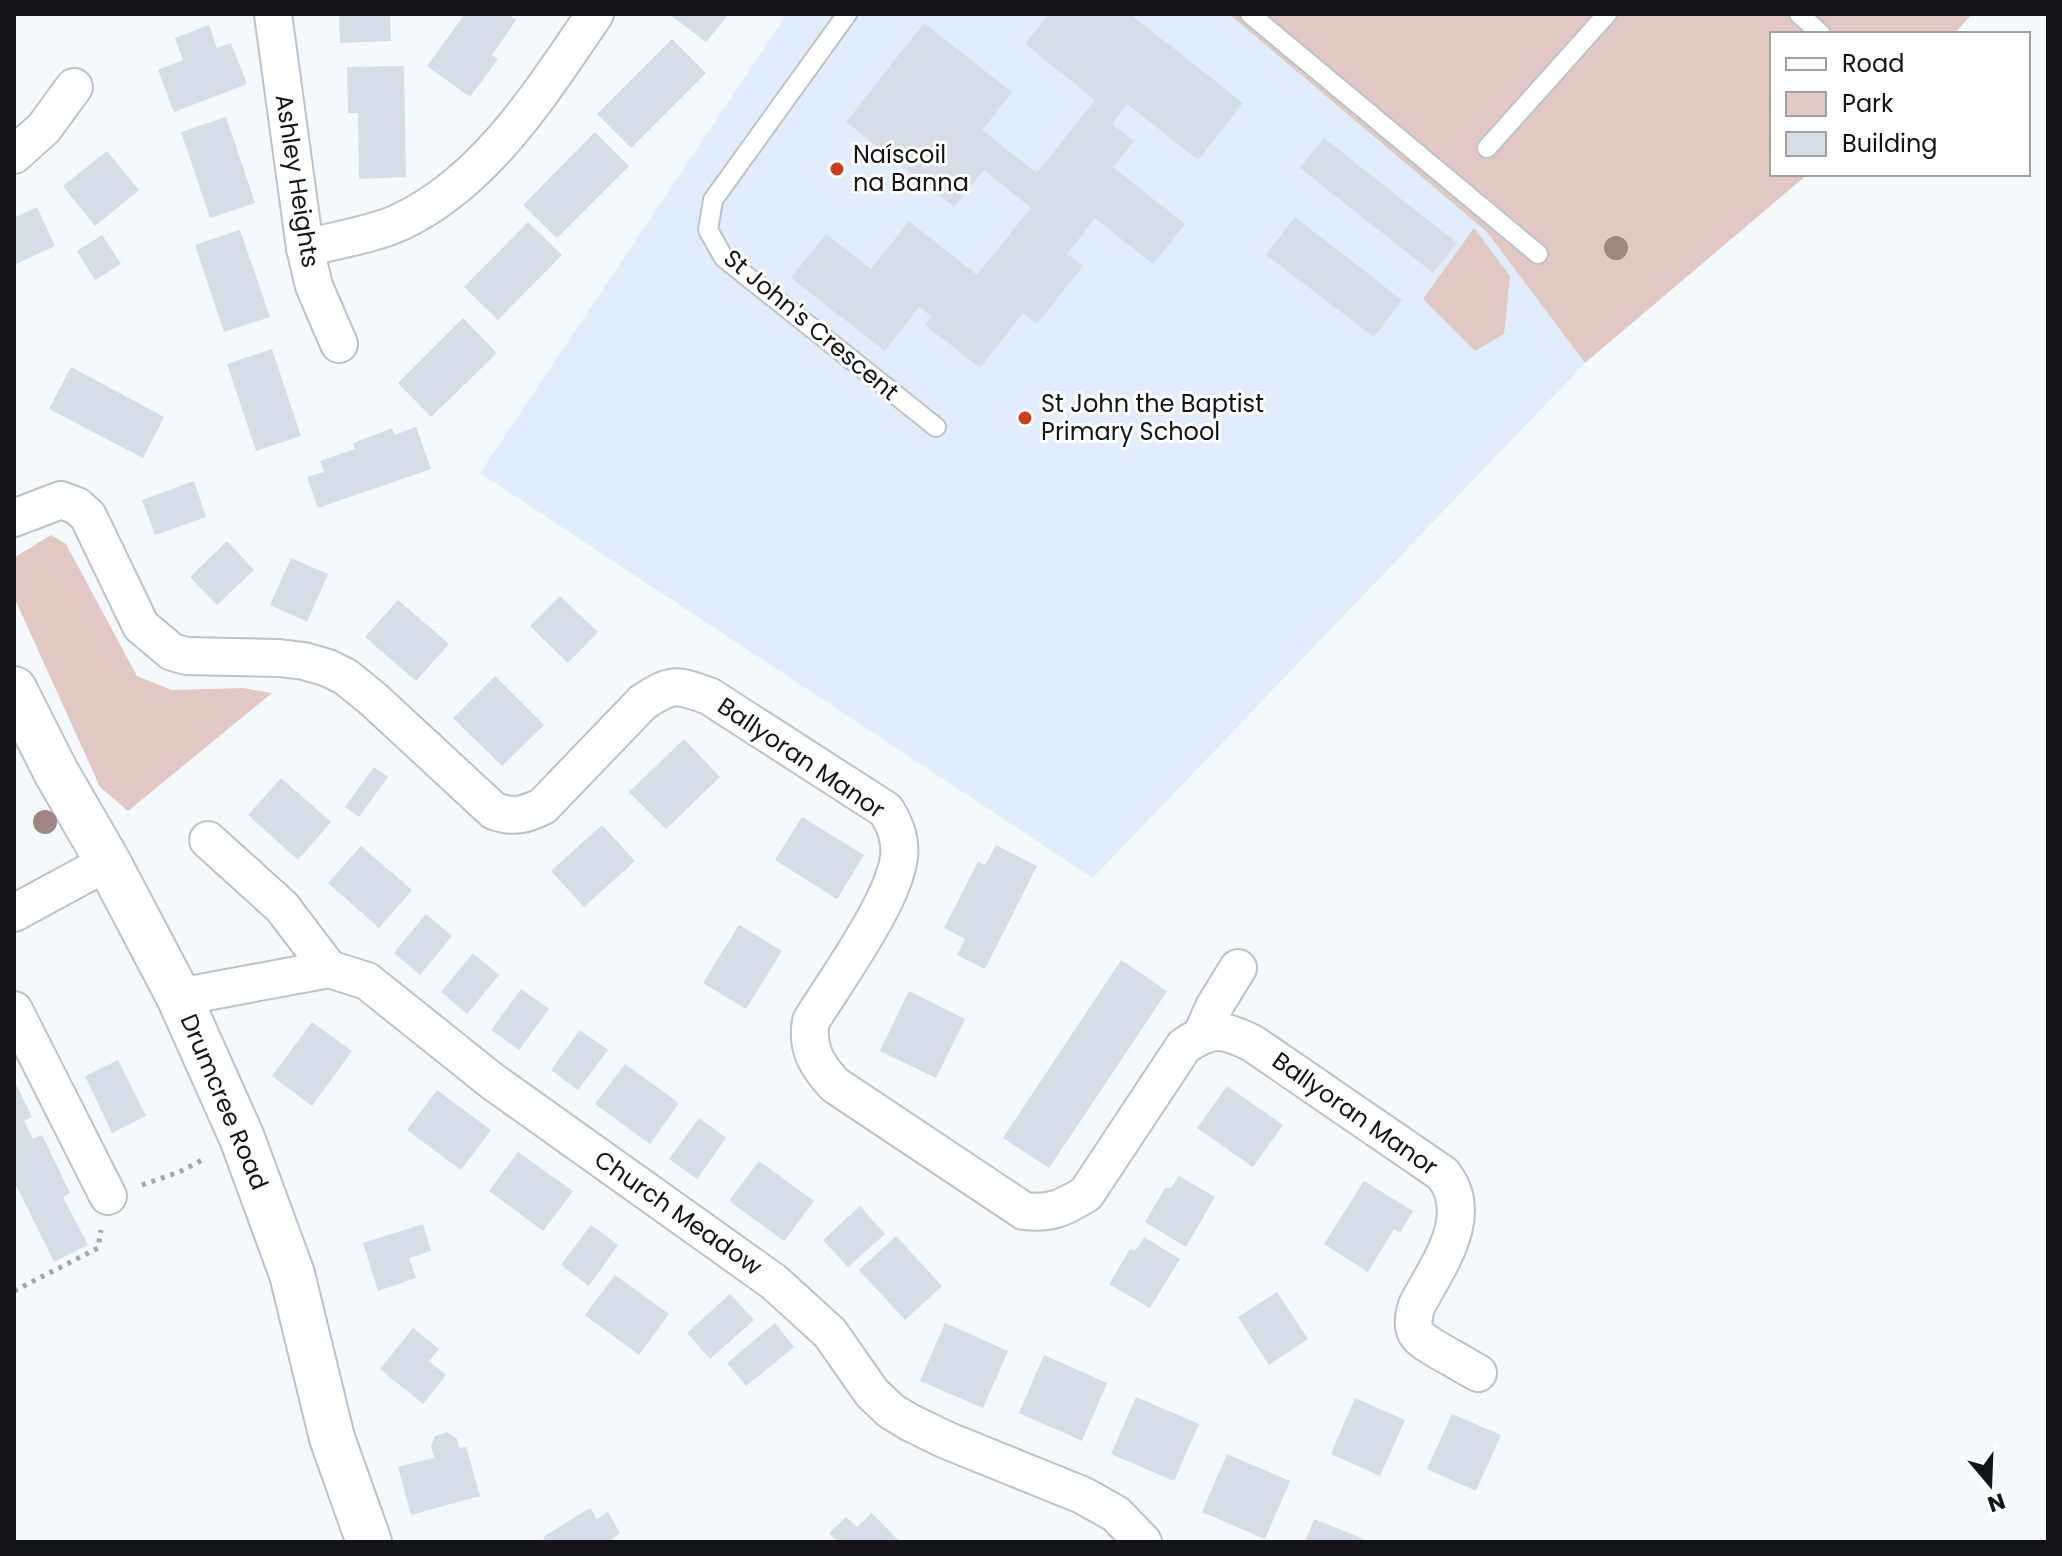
<svg xmlns="http://www.w3.org/2000/svg" width="2062" height="1556" viewBox="0 0 2062 1556" font-family="Poppins,sans-serif">
<rect width="100%" height="100%" fill="#f4f9fe"/>
<path fill="#e1edfc" d="M787,14H1229L1487,232L1585,363L1093,878L480,473Z"/>
<g fill="#e2c8c2">
<path d="M1229,14H1972L1954,34H1772V174H1808L1585,363L1487,232Z"/>
<path d="M1474,228L1510,276L1504,334L1475,351L1423,299Z"/>
<path d="M51,535L66,544L137,676L172,690L243,688L272,693L128,811L100,787L14,597L15,557Z"/>
</g>
<g fill="#d6dde6">
<path d="M339,14H390L391,41L340,43Z"/>
<path d="M465,14H508L516,20L492,55L498,59L470,97L427,66Z"/>
<path d="M669,14H729L706,42Z"/>
<path d="M1049,14H1130L1243,103L1198,160L1127,104L1112,124L1134,141L1113,167L1185,224L1153,264L1095,218L1067,254L1083,266L1037,324L1023,313L980,368L925,325L932,317L919,307L885,351L791,278L826,234L871,269L909,221L977,275L1031,208L984,170L954,207L846,122L924,23L1012,92L982,130L1037,173L1095,100L1025,44Z"/>
<path d="M209,25L217,48L231,43L247,84L174,112L158,70L183,60L175,38Z"/>
<path d="M672,39L706,73L631,148L597,114Z"/>
<path d="M404,66L406,177L359,179L358,113H348L347,67Z"/>
<path d="M226,117L255,203L210,218L181,132Z"/>
<path d="M595,132L629,166L557,238L523,205Z"/>
<path d="M1324,138L1457,243L1433,273L1300,168Z"/>
<path d="M107,151L139,190L95,226L63,186Z"/>
<path d="M37,207L55,246L14,265V218Z"/>
<path d="M1295,217L1402,300L1374,337L1266,255Z"/>
<path d="M528,222L562,255L498,320L464,287Z"/>
<path d="M240,230L270,317L224,332L195,245Z"/>
<path d="M102,235L121,264L95,280L77,251Z"/>
<path d="M463,318L497,353L431,417L398,383Z"/>
<path d="M272,349L301,436L256,451L227,364Z"/>
<path d="M71,367L164,417L143,458L49,409Z"/>
<path d="M416,427L431,469L318,508L307,477L324,472L320,461L355,449L353,443L392,428L395,435Z"/>
<path d="M194,481L206,517L155,535L142,500Z"/>
<path d="M227,541L254,570L217,605L190,577Z"/>
<path d="M291,558L328,574L307,622L270,605Z"/>
<path d="M560,596L598,632L568,663L530,626Z"/>
<path d="M398,600L449,644L416,681L365,637Z"/>
<path d="M495,676L544,725L502,766L453,718Z"/>
<path d="M684,739L720,777L666,829L629,792Z"/>
<path d="M374,767L388,777L359,817L345,807Z"/>
<path d="M281,778L331,822L298,860L248,815Z"/>
<path d="M802,817L864,855L837,899L775,860Z"/>
<path d="M602,825L635,861L584,907L551,871Z"/>
<path d="M996,845L1037,866L985,969L957,955L965,939L944,928L978,862L985,865Z"/>
<path d="M361,846L412,890L379,928L328,883Z"/>
<path d="M426,914L452,936L420,975L394,953Z"/>
<path d="M739,925L782,951L746,1009L703,983Z"/>
<path d="M473,953L499,975L467,1014L441,992Z"/>
<path d="M1121,960L1167,991L1049,1168L1003,1138Z"/>
<path d="M521,989L549,1009L519,1050L491,1030Z"/>
<path d="M909,991L965,1019L936,1078L880,1051Z"/>
<path d="M312,1022L352,1051L312,1106L272,1076Z"/>
<path d="M580,1030L608,1050L578,1090L551,1070Z"/>
<path d="M118,1060L146,1116L112,1133L85,1076Z"/>
<path d="M625,1064L679,1103L650,1144L595,1104Z"/>
<path d="M14,1080L32,1117L24,1121L33,1139L42,1135L70,1193L63,1197L88,1245L54,1262L14,1181Z"/>
<path d="M1227,1086L1283,1125L1253,1167L1197,1128Z"/>
<path d="M437,1090L491,1130L461,1170L407,1130Z"/>
<path d="M699,1118L726,1138L697,1179L669,1159Z"/>
<path d="M518,1152L573,1191L543,1231L489,1191Z"/>
<path d="M759,1161L814,1201L784,1241L729,1201Z"/>
<path d="M1179,1176L1215,1197L1186,1247L1145,1222L1165,1188H1171Z"/>
<path d="M1364,1181L1413,1211L1400,1233L1394,1229L1368,1272L1324,1244Z"/>
<path d="M860,1206L885,1234L848,1267L823,1240Z"/>
<path d="M423,1224L431,1251L409,1258L416,1278L378,1291L363,1243Z"/>
<path d="M591,1225L618,1245L589,1286L561,1265Z"/>
<path d="M896,1236L942,1286L905,1320L859,1270Z"/>
<path d="M1144,1237L1180,1259L1150,1308L1109,1284L1130,1249L1136,1250Z"/>
<path d="M615,1275L669,1314L639,1355L585,1315Z"/>
<path d="M1277,1292L1308,1339L1269,1365L1238,1317Z"/>
<path d="M730,1294L754,1320L710,1359L687,1333Z"/>
<path d="M775,1323L794,1347L746,1386L727,1363Z"/>
<path d="M945,1323L1008,1351L983,1408L920,1381Z"/>
<path d="M413,1328L439,1349L429,1361L446,1375L423,1404L380,1369Z"/>
<path d="M1044,1355L1107,1383L1082,1441L1019,1413Z"/>
<path d="M1136,1397L1199,1424L1174,1481L1111,1454Z"/>
<path d="M1355,1398L1405,1420L1380,1476L1331,1454Z"/>
<path d="M1452,1414L1501,1435L1476,1491L1427,1469Z"/>
<path d="M447,1432L457,1439L459,1448L466,1447L480,1496L411,1515L398,1467L434,1458L431,1446L435,1436Z"/>
<path d="M1227,1454L1290,1481L1265,1539L1202,1512Z"/>
<path d="M590,1508L597,1519L608,1512L620,1533L608,1542H546L543,1537Z"/>
<path d="M872,1513L900,1542H838L829,1533L846,1517L857,1527Z"/>
<path d="M1314,1519L1364,1539L1363,1542H1305Z"/>
</g>
<g fill="none" stroke-linecap="round" stroke-linejoin="round">
<defs>
<g id="service">
<path d="M847,14L713,200L708,230L724,258L936,427"/>
<path d="M1250,14L1538,254"/>
<path d="M1799,14L1821,34"/>
<path d="M1487,148L1607,14"/>
</g>
<g id="minor">
<path d="M273,14L305,248L314,286L339,344"/>
<path d="M14,155L44,128L74,87"/>
<path d="M305,248C333,241 375,234 400,222C487,181 542,91 595,14"/>
<path d="M14,518L61,500L77,506L88,516L141,626L172,652L187,656L279,658L304,661L328,668L346,677L373,699L494,811C514,818 525,815 543,806L643,702C673,682 677,685 709,696L886,810C895,825 901,839 899,857C894,901 836,980 811,1021C806,1048 817,1066 835,1085L1024,1211C1051,1214 1063,1208 1086,1194L1184,1046C1213,1027 1222,1029 1252,1043L1443,1174C1476,1216 1438,1265 1417,1305C1408,1332 1417,1338 1438,1350C1452,1358 1465,1366 1478,1373"/>
<path d="M208,840L282,907L329,969"/>
<path d="M14,913L108,862"/>
<path d="M179,997L329,969L367,981L492,1081L774,1282L830,1333L872,1393L891,1411L909,1422L946,1440L1082,1495L1116,1514L1143,1542"/>
<path d="M14,1010L108,1196"/>
<path d="M1202,1034L1214,1007L1238,968"/>
</g>
<path id="tertiary" d="M14,689L56,772L108,862L179,997L242,1138L292,1274L332,1438L369,1542"/>
</defs>
<use href="#service" stroke="#bbc2ca" stroke-width="22"/>
<use href="#minor" stroke="#bbc2ca" stroke-width="40"/>
<use href="#tertiary" stroke="#bbc2ca" stroke-width="48"/>
<g stroke="#a3a7ab" stroke-width="5" stroke-dasharray="4 6" stroke-linecap="butt">
<path d="M142,1185L179,1172L206,1158"/>
<path d="M14,1291L98,1248L101,1230"/>
</g>
<use href="#service" stroke="#fff" stroke-width="18"/>
<use href="#minor" stroke="#fff" stroke-width="36"/>
<use href="#tertiary" stroke="#fff" stroke-width="44"/>
</g>
<g fill="#9f8682">
<circle cx="1616" cy="248" r="12"/>
<circle cx="45" cy="822" r="12"/>
</g>
<g fill="#ca401f" stroke="#fff" stroke-width="3">
<circle cx="837" cy="169" r="8"/>
<circle cx="1025" cy="418" r="8"/>
</g>
<g text-anchor="middle" stroke-width="6" stroke-linejoin="round" paint-order="stroke">
<g font-size="24" fill="#121417" stroke="#fff" text-anchor="start">
<text x="853" y="163">Naíscoil<tspan x="853" dy="28">na Banna</tspan></text>
<text x="1041" y="412">St John the Baptist<tspan x="1041" dy="28">Primary School</tspan></text>
</g>
<g font-size="24" fill="#121417" stroke="#fff">
<text transform="translate(297 181) rotate(81)" y="8">Ashley Heights</text>
<text transform="translate(811 325) rotate(40)" y="8">St John's Crescent</text>
<text transform="translate(801 758) rotate(34)" y="8">Ballyoran Manor</text>
<text transform="translate(224 1102) rotate(67)" y="8">Drumcree Road</text>
<text transform="translate(1355 1114) rotate(35)" y="8">Ballyoran Manor</text>
<text transform="translate(678 1213) rotate(35)" y="8">Church Meadow</text>
</g>
</g>
<rect width="2062" height="1556" fill="none" stroke="#121417" stroke-width="32"/>
<rect x="1770" y="32" width="260" height="144" fill="#ffffff" stroke="#a0a1a2" stroke-width="2"/>
<rect x="1786" y="58" width="40" height="12" fill="#ffffff" stroke="#a0a1a2" stroke-width="2"/>
<text x="1842" y="72" font-size="24" fill="#121417">Road</text>
<rect x="1786" y="92" width="40" height="24" fill="#e2c8c2" stroke="#a0a1a2" stroke-width="2"/>
<text x="1842" y="112" font-size="24" fill="#121417">Park</text>
<rect x="1786" y="132" width="40" height="24" fill="#d6dde6" stroke="#a0a1a2" stroke-width="2"/>
<text x="1842" y="152" font-size="24" fill="#121417">Building</text>
<g transform="translate(1990 1484) rotate(161)" stroke="#ffffff" stroke-width="6" paint-order="stroke">
<path d="M0-6L14 30L0 20L-14 30Z" fill="#121417"/>
<text y="-12" font-size="22" font-weight="bold" text-anchor="middle" fill="#121417">N</text>
</g>
</svg>
